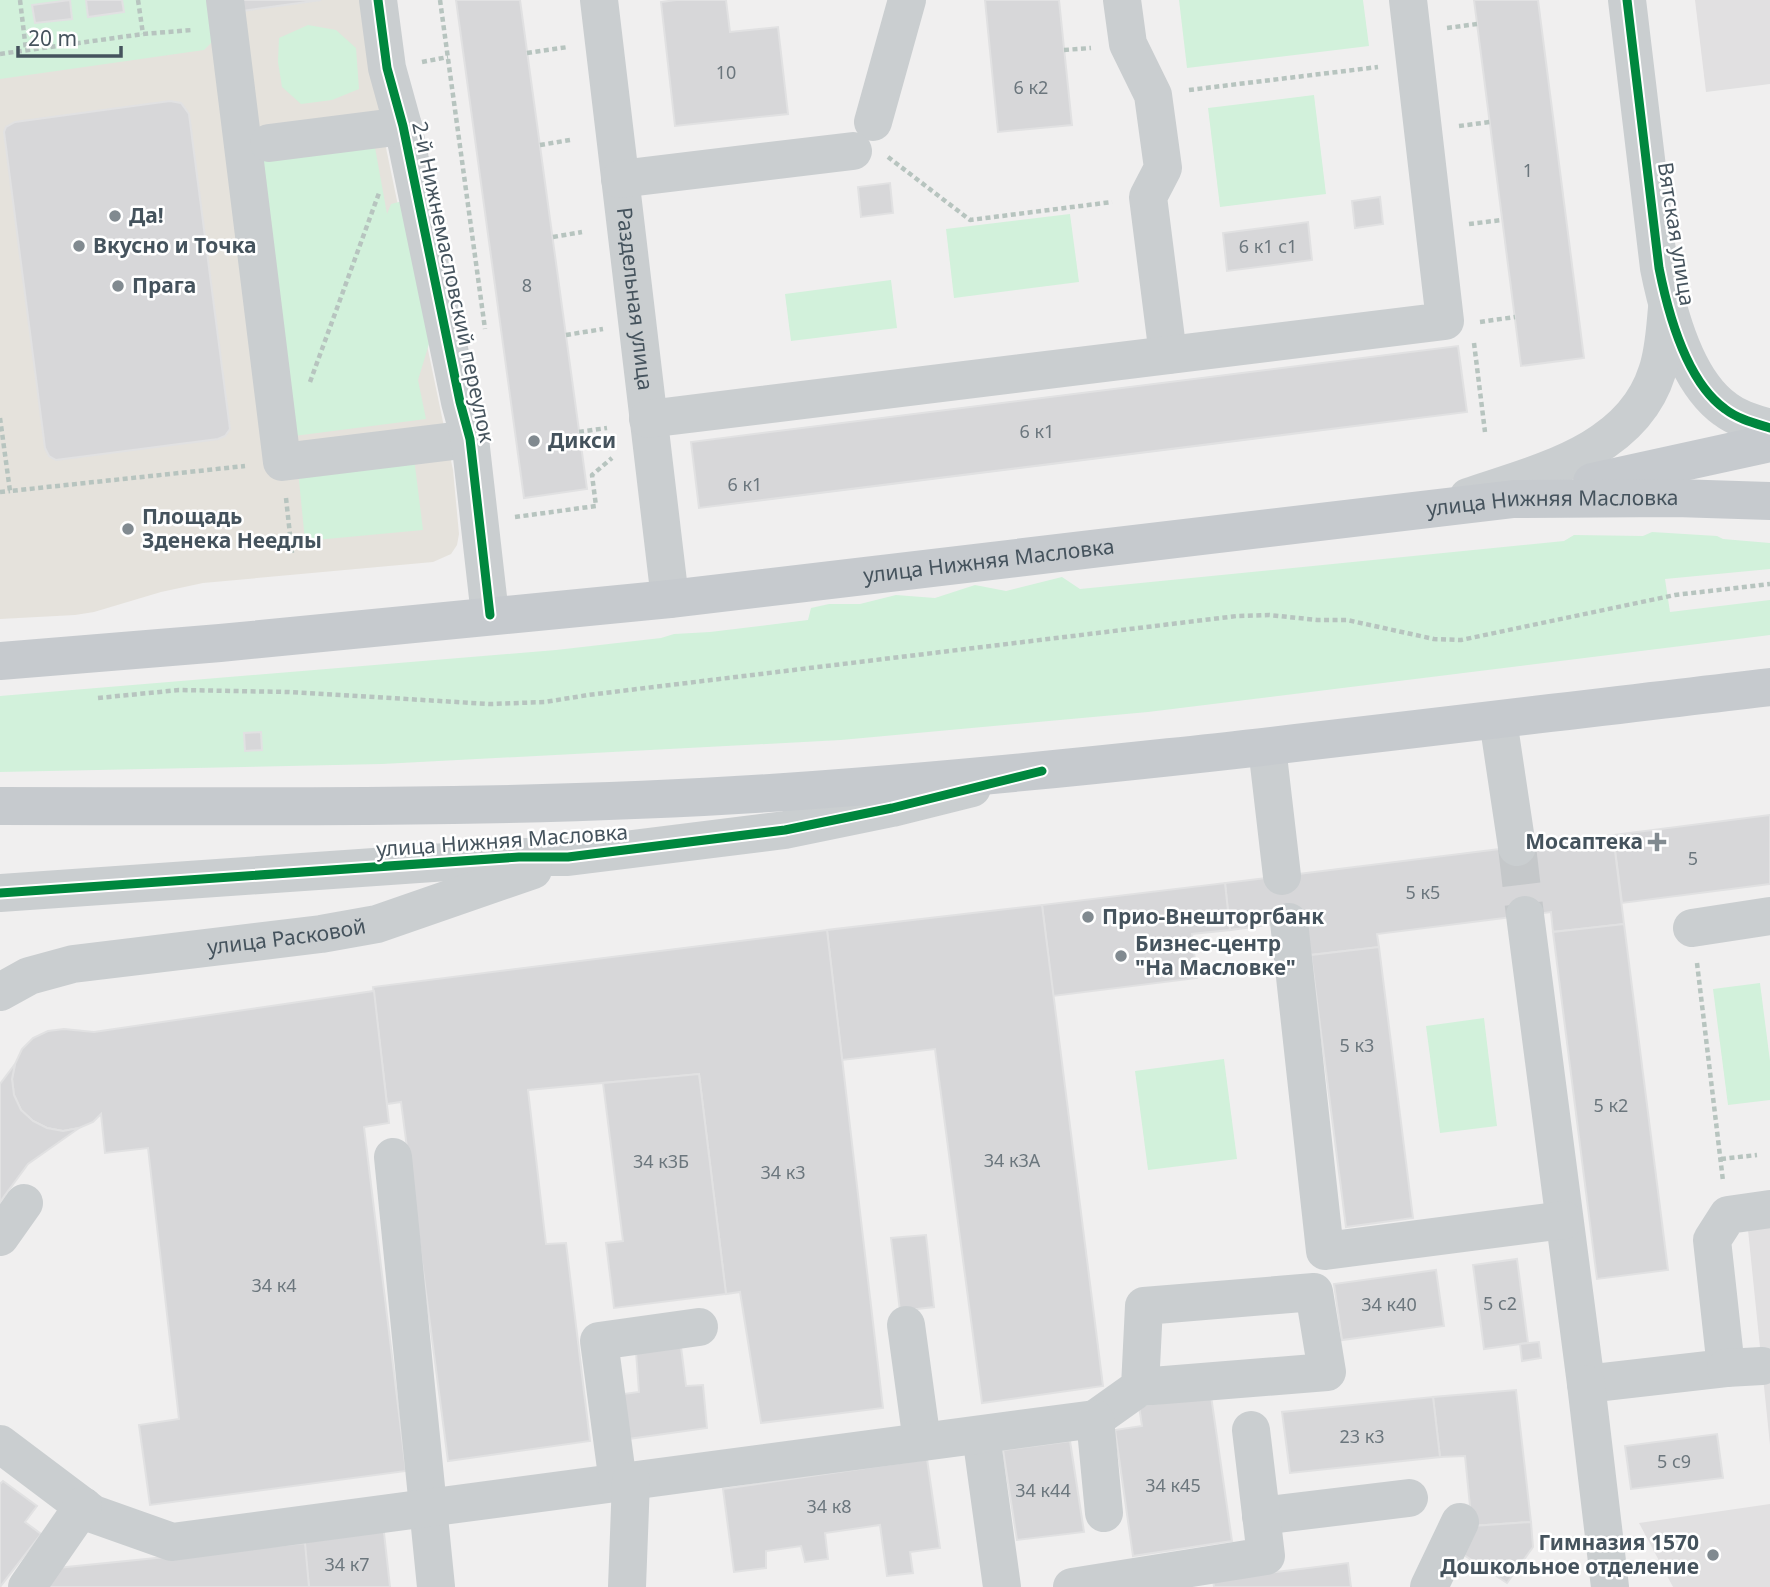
<svg xmlns="http://www.w3.org/2000/svg" width="1770" height="1587" viewBox="0 0 1770 1587" font-family="'Noto Sans',sans-serif">
<rect width="100%" height="100%" fill="#f0efef"/>
<path fill="#e5e2dc" d="M0,0H362L385,143L453,470L459,534L457,545L451,554L433,562L203,583L161,592L94,612L75,615L0,619Z"/>
<g fill="#e1e0e1">
<path d="M1695,0H1770V84L1706,92Z"/>
<path d="M1770,1227V1445L1748,1230Z"/>
<path d="M1770,1504V1587H1673L1639,1523Z"/>
</g>
<g fill="#d2f1db">
<path d="M0,0H217L221,33L204,50L0,79Z"/>
<path d="M1179,0H1363L1369,46L1187,68Z"/>
<path d="M308,25L336,30L356,48L359,89L332,100L301,104L282,87L278,62L279,38Z"/>
<path d="M1314,95L1326,194L1220,207L1208,108Z"/>
<path d="M374,142L387,214L391,204L407,200L432,334L418,380L426,419L294,436L256,158Z"/>
<path d="M1070,214L1079,282L954,298L946,229Z"/>
<path d="M891,280L897,328L791,341L785,294Z"/>
<path d="M414,458L423,530L305,541L298,470Z"/>
<path d="M1652,532L1717,536L1723,539L1770,543V569L1665,579L1670,612L1770,600V635L1148,712L841,740L382,764L0,772V696L556,650L661,638L674,634L710,632L808,620L811,608L829,604H860L896,595L935,598L975,585L1006,591L1062,577L1080,589L1564,541L1574,535L1643,536Z"/>
<path d="M1760,983L1770,1061V1100L1728,1105L1713,989Z"/>
<path d="M1484,1018L1497,1126L1440,1133L1426,1026Z"/>
<path d="M1224,1059L1237,1159L1148,1170L1135,1071Z"/>
</g>
<g fill="#d7d7d9" stroke="#e1e1e2" stroke-width="2">
<path d="M70,0L72,19L35,23L32,5Z"/>
<path d="M86,0H122L124,12L88,17Z"/>
<path d="M234,0H321L235,12Z"/>
<path d="M456,0H520L587,489L524,498Z"/>
<path d="M676,0H726L730,32L778,27L788,114L675,126L661,2Z"/>
<path d="M985,0H1059L1072,125L998,132Z"/>
<path d="M1474,0H1538L1584,358L1521,366Z"/>
<path d="M170,101L181,103L189,114L230,429L225,436L218,439L56,460L49,456L45,448L4,132L6,127L15,122Z"/>
<path d="M890,183L893,213L861,217L858,187Z"/>
<path d="M1380,197L1383,224L1355,228L1352,201Z"/>
<path d="M1308,222L1312,260L1227,271L1223,233Z"/>
<path d="M1458,346L1467,412L699,508L691,442Z"/>
<path d="M261,732L262,750L245,751L244,733Z"/>
<path d="M1770,815V884L1622,903L1613,835Z"/>
<path d="M1613,835L1624,924L1553,932L1551,912L1377,934L1379,947L1311,955L1296,921L1230,930L1225,883Z"/>
<path d="M1225,883L1230,930L1192,934L1197,978L1053,996L1042,905Z"/>
<path d="M1042,905L1103,1386L982,1403L935,1049L842,1060L827,930Z"/>
<path d="M1624,924L1668,1270L1597,1279L1553,932Z"/>
<path d="M827,930L883,1408L761,1423L740,1292L726,1294L699,1074L528,1090L546,1244L566,1243L590,1441L448,1461L401,1102L387,1104L373,987Z"/>
<path d="M1379,947L1413,1218L1346,1227L1311,955Z"/>
<path d="M374,991L389,1123L364,1127L406,1471L150,1505L139,1425L179,1419L148,1148L105,1153L101,1114L93,1122L79,1128L63,1131L47,1128L33,1121L21,1110L14,1095L12,1079L15,1064L22,1049L33,1038L48,1031L64,1029L94,1032Z"/>
<path d="M15,1064L12,1079L14,1095L21,1110L33,1121L47,1128L63,1131L79,1128L28,1164L0,1202V1084Z"/>
<path d="M699,1074L726,1294L614,1308L606,1243L623,1241L603,1083Z"/>
<path d="M926,1235L934,1307L900,1311L891,1238Z"/>
<path d="M1517,1259L1528,1343L1484,1349L1473,1265Z"/>
<path d="M1436,1270L1444,1326L1342,1340L1334,1284Z"/>
<path d="M1539,1342L1541,1358L1522,1361L1520,1344Z"/>
<path d="M681,1347L686,1386L703,1385L707,1428L628,1439L623,1394L639,1392L636,1352Z"/>
<path d="M1516,1390L1531,1522L1472,1526L1465,1456L1440,1457L1433,1397Z"/>
<path d="M1211,1396L1232,1541L1133,1556L1115,1430L1142,1426L1139,1406Z"/>
<path d="M1433,1397L1440,1457L1290,1473L1282,1412Z"/>
<path d="M1717,1434L1723,1478L1631,1489L1625,1446Z"/>
<path d="M1070,1441L1084,1532L1017,1540L1003,1450Z"/>
<path d="M927,1459L940,1548L910,1552L913,1573L887,1576L880,1525L825,1533L828,1559L805,1562L801,1546L766,1551V1568L734,1572L723,1489Z"/>
<path d="M3,1481L37,1506L25,1522L41,1534L0,1587V1484Z"/>
<path d="M1531,1522L1533,1547L1507,1583L1461,1553L1472,1526Z"/>
<path d="M383,1524L390,1587H309L303,1533Z"/>
<path d="M305,1543L309,1587H49L47,1569Z"/>
<path d="M1348,1563L1351,1587H1214L1213,1580Z"/>
</g>
<g fill="none" stroke-linecap="round" stroke-linejoin="round">
<path stroke="#c5c8ca" stroke-width="38" stroke-dasharray="38 19" stroke-linecap="butt" d="M1517,847L1525,915"/>
<g stroke="#b7c4bf" stroke-width="4.5" stroke-dasharray="5 3.5" stroke-linecap="butt">
<path d="M20,0L26,50"/>
<path d="M138,0L143,34"/>
<path d="M440,0L485,329"/>
<path d="M1447,28L1477,24"/>
<path d="M1064,50L1091,48"/>
<path d="M527,53L568,47"/>
<path d="M0,54L143,34L192,30"/>
<path d="M422,62L448,57"/>
<path d="M1189,90L1378,67"/>
<path d="M1459,126L1490,122"/>
<path d="M540,145L570,140"/>
<path d="M888,157L970,220L1112,202"/>
<path d="M1469,224L1502,220"/>
<path d="M553,237L582,232"/>
<path d="M1480,322L1515,317"/>
<path d="M566,335L603,329"/>
<path d="M1474,343L1485,432"/>
<path d="M310,382L379,193"/>
<path d="M0,418L10,491L245,466"/>
<path d="M579,432L607,428"/>
<path d="M0,492L10,491"/>
<path d="M286,498L292,553"/>
<path d="M515,517L596,506L592,475L612,458"/>
<path d="M98,698L179,690L289,692L490,704L545,702L588,695L1237,616L1269,615L1317,620H1347L1434,639L1461,640L1675,595L1770,584"/>
<path d="M1697,963L1723,1181"/>
<path d="M1721,1159L1757,1155"/>
</g>
<g stroke="#caced0" stroke-width="38">
<path d="M225,0L282,462L470,439"/>
<path d="M378,0L387,68L403,126L460,402L470,439L490,615"/>
<path id="s1" d="M599,0L670,599"/>
<path d="M1122,0L1128,44L1153,95L1163,168L1148,197L1168,355"/>
<path d="M1627,0L1659,268C1668,313 1686,381 1725,409C1738,419 1754,423 1770,428"/>
<path d="M873,122L907,0"/>
<path d="M269,143L403,126"/>
<path d="M620,179L853,151"/>
<path d="M648,419L1445,321L1408,0"/>
<path d="M1468,497C1538,473 1632,452 1657,372C1664,352 1665,329 1667,308"/>
<path d="M1498,720L1517,847"/>
<path d="M1267,747L1282,876"/>
<path d="M0,893L519,857H568L785,830L892,808L972,788"/>
<path d="M1525,915L1586,1384L1726,1368L1712,1240L1728,1215L1770,1209"/>
<path d="M1289,922L1325,1251L1564,1220"/>
<path d="M1692,928L1770,916"/>
<path id="s2" d="M0,992L29,976L73,964L321,934L377,924L533,870"/>
<path d="M393,1157L436,1587"/>
<path d="M0,1237L24,1203"/>
<path d="M906,1325L922,1442"/>
<path d="M1726,1368L1762,1366"/>
<path d="M1586,1384L1610,1587"/>
<path d="M1095,1419L1140,1387L1144,1306L1314,1292L1327,1372L1140,1387"/>
<path d="M981,1435L1002,1587"/>
<path d="M0,1444L93,1514L172,1542L1095,1419L1104,1513"/>
<path d="M618,1483L599,1341L699,1327"/>
<path d="M1261,1516L1409,1498"/>
<path d="M27,1587L83,1506"/>
<path d="M627,1587L631,1481"/>
<path d="M1072,1587L1266,1556L1251,1430"/>
<path d="M1429,1587L1460,1522"/>
</g>
<g stroke="#c6cace" stroke-width="38">
<path d="M1592,482L1770,443"/>
<path id="s3" d="M0,661L220,643L670,599L1514,499L1676,498L1770,501"/>
<path d="M0,806C262,806 524,810 785,792C1115,769 1442,725 1770,687"/>
</g>
<defs>
<g id="cycleway">
<path d="M378,0L387,68L403,126L460,402L470,439L490,615"/>
<path d="M1627,0L1659,268C1668,313 1686,381 1725,409C1738,419 1754,423 1770,428"/>
<path d="M0,893L519,857H568L785,830L892,808L1042,771"/>
</g>
</defs>
<use href="#cycleway" stroke="#fff" stroke-width="13"/>
<use href="#cycleway" stroke="#00873e" stroke-width="9"/>
</g>
<g fill="#818a90" stroke="#fff" stroke-width="2.5">
<circle cx="115" cy="216" r="7"/>
<circle cx="79" cy="246" r="7"/>
<circle cx="118" cy="286" r="7"/>
<circle cx="534" cy="441" r="7"/>
<circle cx="128" cy="529" r="7"/>
<path d="M1653.5 831.5h7v7h7v7h-7v7h-7v-7h-7v-7h7z"/>
<circle cx="1088" cy="917" r="7"/>
<circle cx="1121" cy="956" r="7"/>
<circle cx="1713" cy="1555" r="7"/>
</g>
<g text-anchor="middle" stroke-width="5" stroke-linejoin="round" paint-order="stroke">
<g font-size="18" fill="#6b767d">
<text x="726" y="79">10</text>
<text x="1031" y="94">6 к2</text>
<text x="1528" y="177">1</text>
<text x="1268" y="253">6 к1 с1</text>
<text x="527" y="292">8</text>
<text x="1037" y="438">6 к1</text>
<text x="745" y="491">6 к1</text>
<text x="1693" y="865">5</text>
<text x="1423" y="899">5 к5</text>
<text x="1357" y="1052">5 к3</text>
<text x="1611" y="1112">5 к2</text>
<text x="1012" y="1167">34 к3А</text>
<text x="661" y="1168">34 к3Б</text>
<text x="783" y="1179">34 к3</text>
<text x="274" y="1292">34 к4</text>
<text x="1500" y="1310">5 с2</text>
<text x="1389" y="1311">34 к40</text>
<text x="1362" y="1443">23 к3</text>
<text x="1674" y="1468">5 с9</text>
<text x="1173" y="1492">34 к45</text>
<text x="1043" y="1497">34 к44</text>
<text x="829" y="1513">34 к8</text>
<text x="347" y="1571">34 к7</text>
</g>
<g font-size="21" font-weight="bold" fill="#45535d" stroke="#fff" text-anchor="start">
<text x="129" y="223">Да!</text>
<text x="93" y="253">Вкусно и Точка</text>
<text x="132" y="293">Прага</text>
<text x="548" y="448">Дикси</text>
<text x="142" y="524">Площадь<tspan x="142" dy="24">Зденека Неедлы</tspan></text>
<text x="1643" y="849" text-anchor="end">Мосаптека</text>
<text x="1102" y="924">Прио-Внешторгбанк</text>
<text x="1135" y="951">Бизнес-центр<tspan x="1135" dy="24">"На Масловке"</tspan></text>
<text x="1699" y="1550" text-anchor="end">Гимназия 1570<tspan x="1699" dy="24">Дошкольное отделение</tspan></text>
</g>
<g font-size="21" fill="#45535d" stroke="#fff">
<text transform="translate(1676 234) rotate(81)" y="7">Вятская улица</text>
<text transform="translate(453 282) rotate(78)" y="7">2-й Нижнемасловский переулок</text>
<text dy="7" stroke="none"><textPath href="#s1" startOffset="301">Раздельная улица</textPath></text>
<text dy="7" stroke="none"><textPath href="#s3" startOffset="1561">улица Нижняя Масловка</textPath></text>
<text dy="7" stroke="none"><textPath href="#s3" startOffset="994">улица Нижняя Масловка</textPath></text>
<text transform="translate(502 841) rotate(-4)" y="7">улица Нижняя Масловка</text>
<text dy="7" stroke="none"><textPath href="#s2" startOffset="294">улица Расковой</textPath></text>
</g>
</g>
<path d="M18 46v10h103v-10" fill="none" stroke="#45535d" stroke-width="3.5"/>
<text x="28" y="46" font-size="21" fill="#45535d" stroke="#ffffff" stroke-width="5" paint-order="stroke">20 m</text>
</svg>
